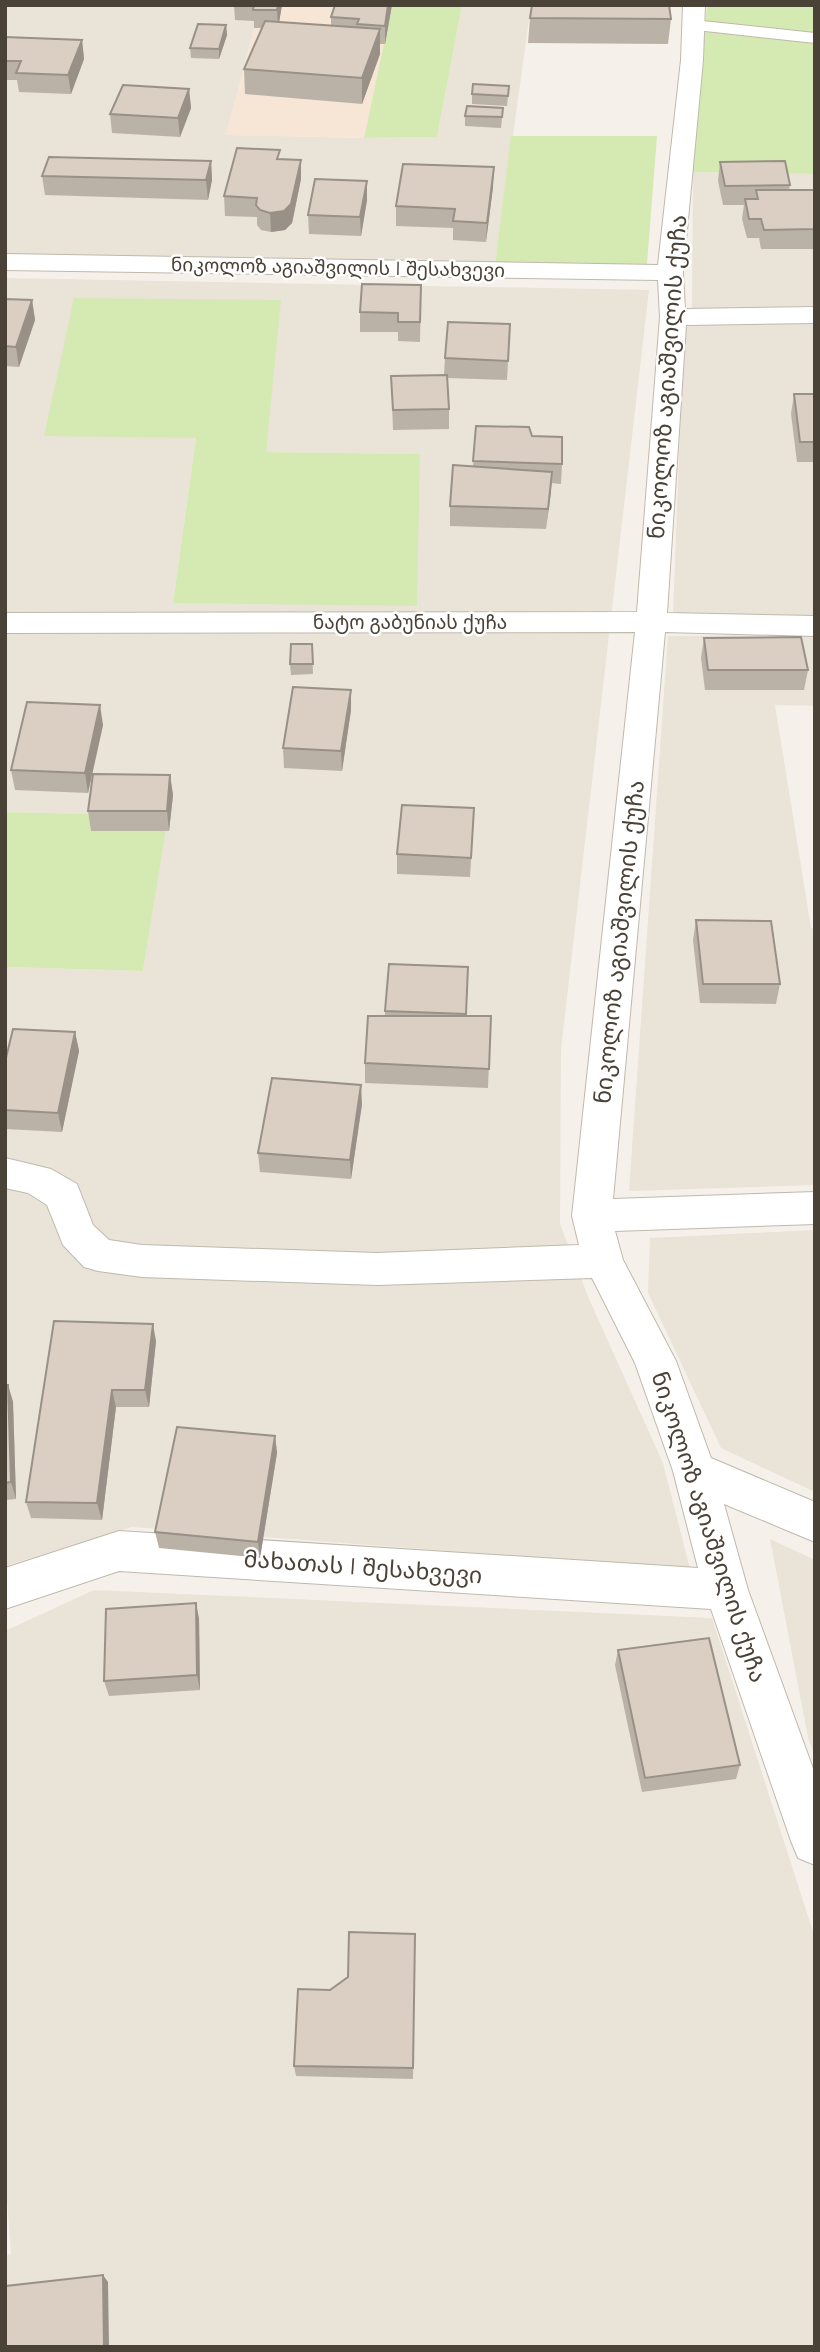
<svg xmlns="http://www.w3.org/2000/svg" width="820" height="2352" viewBox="0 0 820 2352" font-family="Montserrat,'Noto Sans Georgian',sans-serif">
<rect width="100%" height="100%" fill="#f5f1ea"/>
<g fill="#e9e3d8" fill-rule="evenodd">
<path d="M5,5H239L256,21L226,135L364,138L437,137L462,5H531L495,265L5,257Z"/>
<path d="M693,172L815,174V306L692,309Z"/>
<path d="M5,278L649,290L561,1049L560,1224L589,1299L663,1463L690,1569L132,1527L5,1566V967L143,971L167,816L5,812ZM196,437L266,452L420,454L173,603Z"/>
<path d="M815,322V617L673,614L684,324Z"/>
<path d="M815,635V706L775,705L811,928L815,929V1185L629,1191L668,636Z"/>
<path d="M815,1230V1492L721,1448L648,1293L650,1238Z"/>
<path d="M770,1539L815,1560V1757L808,1737Z"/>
<path d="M94,1590L712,1618L815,1938V2347H5V2256L11,2254L5,2173V1631Z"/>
</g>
<path fill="#f7e6d5" d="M239,5H392L364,138L226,135L256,21L235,20Z"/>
<g fill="#d5eab2">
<path d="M392,5H462L437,137L364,138Z"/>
<path d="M707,5H815V174L693,172Z"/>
<path d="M511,136H657L647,264L495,265Z"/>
<path d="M74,298L281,300L266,452L420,454L417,606L173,603L196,438L44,436Z"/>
<path d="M5,812L168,816L143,971L5,967Z"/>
</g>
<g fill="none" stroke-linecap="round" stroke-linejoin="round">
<defs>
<path id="lane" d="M693,20L815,33V43L687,29L685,25Z"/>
<path id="street" d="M683,5H705L703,60L683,273L685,309L815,307V323L686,325L667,613L815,616V636L665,632L613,1199L815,1192V1224L615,1231L623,1260L676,1361L711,1458L815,1502V1542L724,1504L748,1590L815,1774V1865L798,1858L791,1841L711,1609L119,1571L5,1609V1568L119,1531L698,1568L673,1471L635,1363L592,1278L377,1285L142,1277L98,1271L84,1267L63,1245L47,1205L28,1193L5,1188V1158L51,1169L77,1184L93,1225L109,1240L142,1245L377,1253L579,1245L572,1216L635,632L5,633V613L637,612L660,317L658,280L5,270V254L658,265L681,60Z"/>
</defs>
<use href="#lane" stroke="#c1b8ac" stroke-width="2"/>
<use href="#street" stroke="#c1b8ac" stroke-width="2"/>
<use href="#lane" fill="#fff" fill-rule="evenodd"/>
<use href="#street" fill="#fff" fill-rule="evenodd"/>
</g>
<g fill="#bbb2a7">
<path d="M234,5H282L279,22L331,26V17L335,5H392L385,44H380V54L362,104L245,94L244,69L262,28H254V21L235,20Z"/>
<path d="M530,18L671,19L668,44L528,43Z"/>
<path d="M5,24L7,37L82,40L84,59L71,94L19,92L17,80H5Z"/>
<path d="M226,25L227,35L219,59L191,58L190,48Z"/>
<path d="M509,86L507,106L472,104V94Z"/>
<path d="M189,89L191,108L180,137L112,133L110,114Z"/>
<path d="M503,108L501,128L465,126V116Z"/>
<path d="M280,159L301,179L292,223L285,230L271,232L261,230L257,225V217L225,216L224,196Z"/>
<path d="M211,161L212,180L208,200L45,195L42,176Z"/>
<path d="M720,162L790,185L789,190H815V249H761L759,238H747L742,219L744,205H723L718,181Z"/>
<path d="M367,181V200L361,236L309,234L308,215Z"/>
<path d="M493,187L486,242L453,240V228L396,226V206Z"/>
<path d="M421,285L420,342L398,341V332H360V312Z"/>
<path d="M5,299L32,300L35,320L19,367L5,366Z"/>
<path d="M510,324L507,380L447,378L449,409V429L393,430L391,376L444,375L445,358Z"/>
<path d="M794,394H815V462H797L791,414Z"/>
<path d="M476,426L532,436L562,464L561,484L551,483L546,529L450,526V506L473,466Z"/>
<path d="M704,638L808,670L804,690H705L701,658Z"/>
<path d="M312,644L313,674L291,675L290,664Z"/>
<path d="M351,710L342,771L284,768L283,748Z"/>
<path d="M103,725L88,793L15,790L11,770Z"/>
<path d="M170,775L173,795L169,831H91L88,811Z"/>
<path d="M473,828L470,877L397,874V854Z"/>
<path d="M696,920L780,984L776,1004L700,1003L693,940Z"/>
<path d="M468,967L466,1016H491L488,1088L365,1083V1063L385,1016V1011Z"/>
<path d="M75,1032L79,1051L62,1132L5,1129V1062Z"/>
<path d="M362,1104L351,1179L260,1172L258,1153Z"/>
<path d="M54,1321L156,1341L149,1407H116L102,1520L31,1518L26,1502Z"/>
<path d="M5,1385H8L13,1402L16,1499L5,1500Z"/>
<path d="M275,1436L277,1453L260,1558L159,1548L155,1532Z"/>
<path d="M196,1603L199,1619L200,1690L109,1696L104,1681Z"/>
<path d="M618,1650L740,1765L736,1779L642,1792L615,1665Z"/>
<path d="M415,1934L413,2079L296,2076L294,2066L330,1990Z"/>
</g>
<g fill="#999188">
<path d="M278,5H282L278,29L277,10Z"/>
<path d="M388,5H392L385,44V26Z"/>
<path d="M226,25L227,35L219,59V49Z"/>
<path d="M380,29V54L362,104V78Z"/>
<path d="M82,40L84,59L71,94L68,75Z"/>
<path d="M189,89L191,108L180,137L178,118Z"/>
<path d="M301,160V179L292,223L285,230L271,232L270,213Z"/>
<path d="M211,161L212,180L208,200L206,180Z"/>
<path d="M494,167L493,187L486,242L487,223Z"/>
<path d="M367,181V200L361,236L360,217Z"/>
<path d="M32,300L35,320L19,367L16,347Z"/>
<path d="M552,472L551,492L546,529L548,509Z"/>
<path d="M351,690V710L342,771L341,751Z"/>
<path d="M100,705L103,725L88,793L85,773Z"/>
<path d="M170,775L173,795L169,831L167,811Z"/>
<path d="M75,1032L79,1051L62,1132L58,1113Z"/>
<path d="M361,1085L362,1104L351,1179L350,1160Z"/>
<path d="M153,1324L156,1341L149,1407L145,1390Z"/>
<path d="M8,1385L13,1402L16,1499L11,1482Z"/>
<path d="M112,1390L116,1407L102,1520L97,1503Z"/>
<path d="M275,1436L277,1453L260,1558L258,1542Z"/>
<path d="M196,1603L199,1619L200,1690L197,1675Z"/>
<path d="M103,2275L108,2282L109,2347H104Z"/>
</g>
<g fill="#dacfc2" stroke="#999188" stroke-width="2">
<path d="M254,5H278L277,10H253Z"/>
<path d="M335,5H388L385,26L357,24L359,19L331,17Z"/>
<path d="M532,5H669L671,19L530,18Z"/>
<path d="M265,21L380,29L362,78L244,69Z"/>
<path d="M198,24L226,25L219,49L190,48Z"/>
<path d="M5,37L82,40L68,75L16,73L21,61H5Z"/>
<path d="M473,84L509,86L508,96L472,94Z"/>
<path d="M123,85L189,89L178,118L110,114Z"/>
<path d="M467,106L503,108L502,117L465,116Z"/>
<path d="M237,148L280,150L277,159L301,160L291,204L284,211L270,213L260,210L256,205L257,198L224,196Z"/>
<path d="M49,157L211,161L206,180L42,176Z"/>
<path d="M785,161L790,185L725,186L720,162Z"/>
<path d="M403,164L494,167L487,223L453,221L455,209L396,206Z"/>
<path d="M315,179L367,181L360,217L308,215Z"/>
<path d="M756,190H815V229L764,230L761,219H749L745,199H758Z"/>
<path d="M362,284L421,285L420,322H398V313L360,312Z"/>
<path d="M5,299L32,300L16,347L5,346Z"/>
<path d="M448,322L510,324L508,361L445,358Z"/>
<path d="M447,375L449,409L393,410L391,376Z"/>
<path d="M794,394H815V442H800Z"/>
<path d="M476,426L529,427L532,436L562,437V464L473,461Z"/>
<path d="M453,465L552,472L548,509L450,506Z"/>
<path d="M801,637L808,670H708L704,638Z"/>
<path d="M291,644H312L313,664H290Z"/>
<path d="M293,687L351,690L341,751L283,748Z"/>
<path d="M27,702L100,705L85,773L11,770Z"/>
<path d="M93,774L170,775L167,811H88Z"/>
<path d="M402,805L474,808L471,858L397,854Z"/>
<path d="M696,920L771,921L780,984H703Z"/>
<path d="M389,964L468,967L466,1014L385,1011Z"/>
<path d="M368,1016H491L489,1069L365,1063Z"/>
<path d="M13,1029L75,1032L58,1113L5,1110V1062Z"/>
<path d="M272,1078L361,1085L350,1160L258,1153Z"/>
<path d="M54,1321L153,1324L145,1390H112L97,1503L26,1502Z"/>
<path d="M5,1385H8L11,1482L5,1483Z"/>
<path d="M177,1427L275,1436L258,1542L155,1532Z"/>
<path d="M196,1603L197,1675L104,1681L106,1609Z"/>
<path d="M709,1638L740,1765L645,1778L618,1650Z"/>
<path d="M349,1932L415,1934L413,2068L294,2066L298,1989L330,1990L348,1977Z"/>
<path d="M103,2275L104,2347H6V2286Z"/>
</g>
<g text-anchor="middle" stroke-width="5" stroke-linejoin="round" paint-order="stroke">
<g font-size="19" fill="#4a4137" stroke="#fff">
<text transform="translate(338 267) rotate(1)" y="7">ნიკოლოზ აგიაშვილის I შესახვევი</text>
<text x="410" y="629">ნატო გაბუნიას ქუჩა</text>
</g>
<g font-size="23" fill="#4a4137" stroke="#fff">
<text transform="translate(667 377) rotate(-86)" y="8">ნიკოლოზ აგიაშვილის ქუჩა</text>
<text transform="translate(619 942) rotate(-84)" y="8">ნიკოლოზ აგიაშვილის ქუჩა</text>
<text transform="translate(709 1527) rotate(72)" y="8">ნიკოლოზ აგიაშვილის ქუჩა</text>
<text transform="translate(363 1567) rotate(4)" y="8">მახათას I შესახვევი</text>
</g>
</g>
<rect width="820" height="2352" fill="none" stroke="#4a4137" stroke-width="14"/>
</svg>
